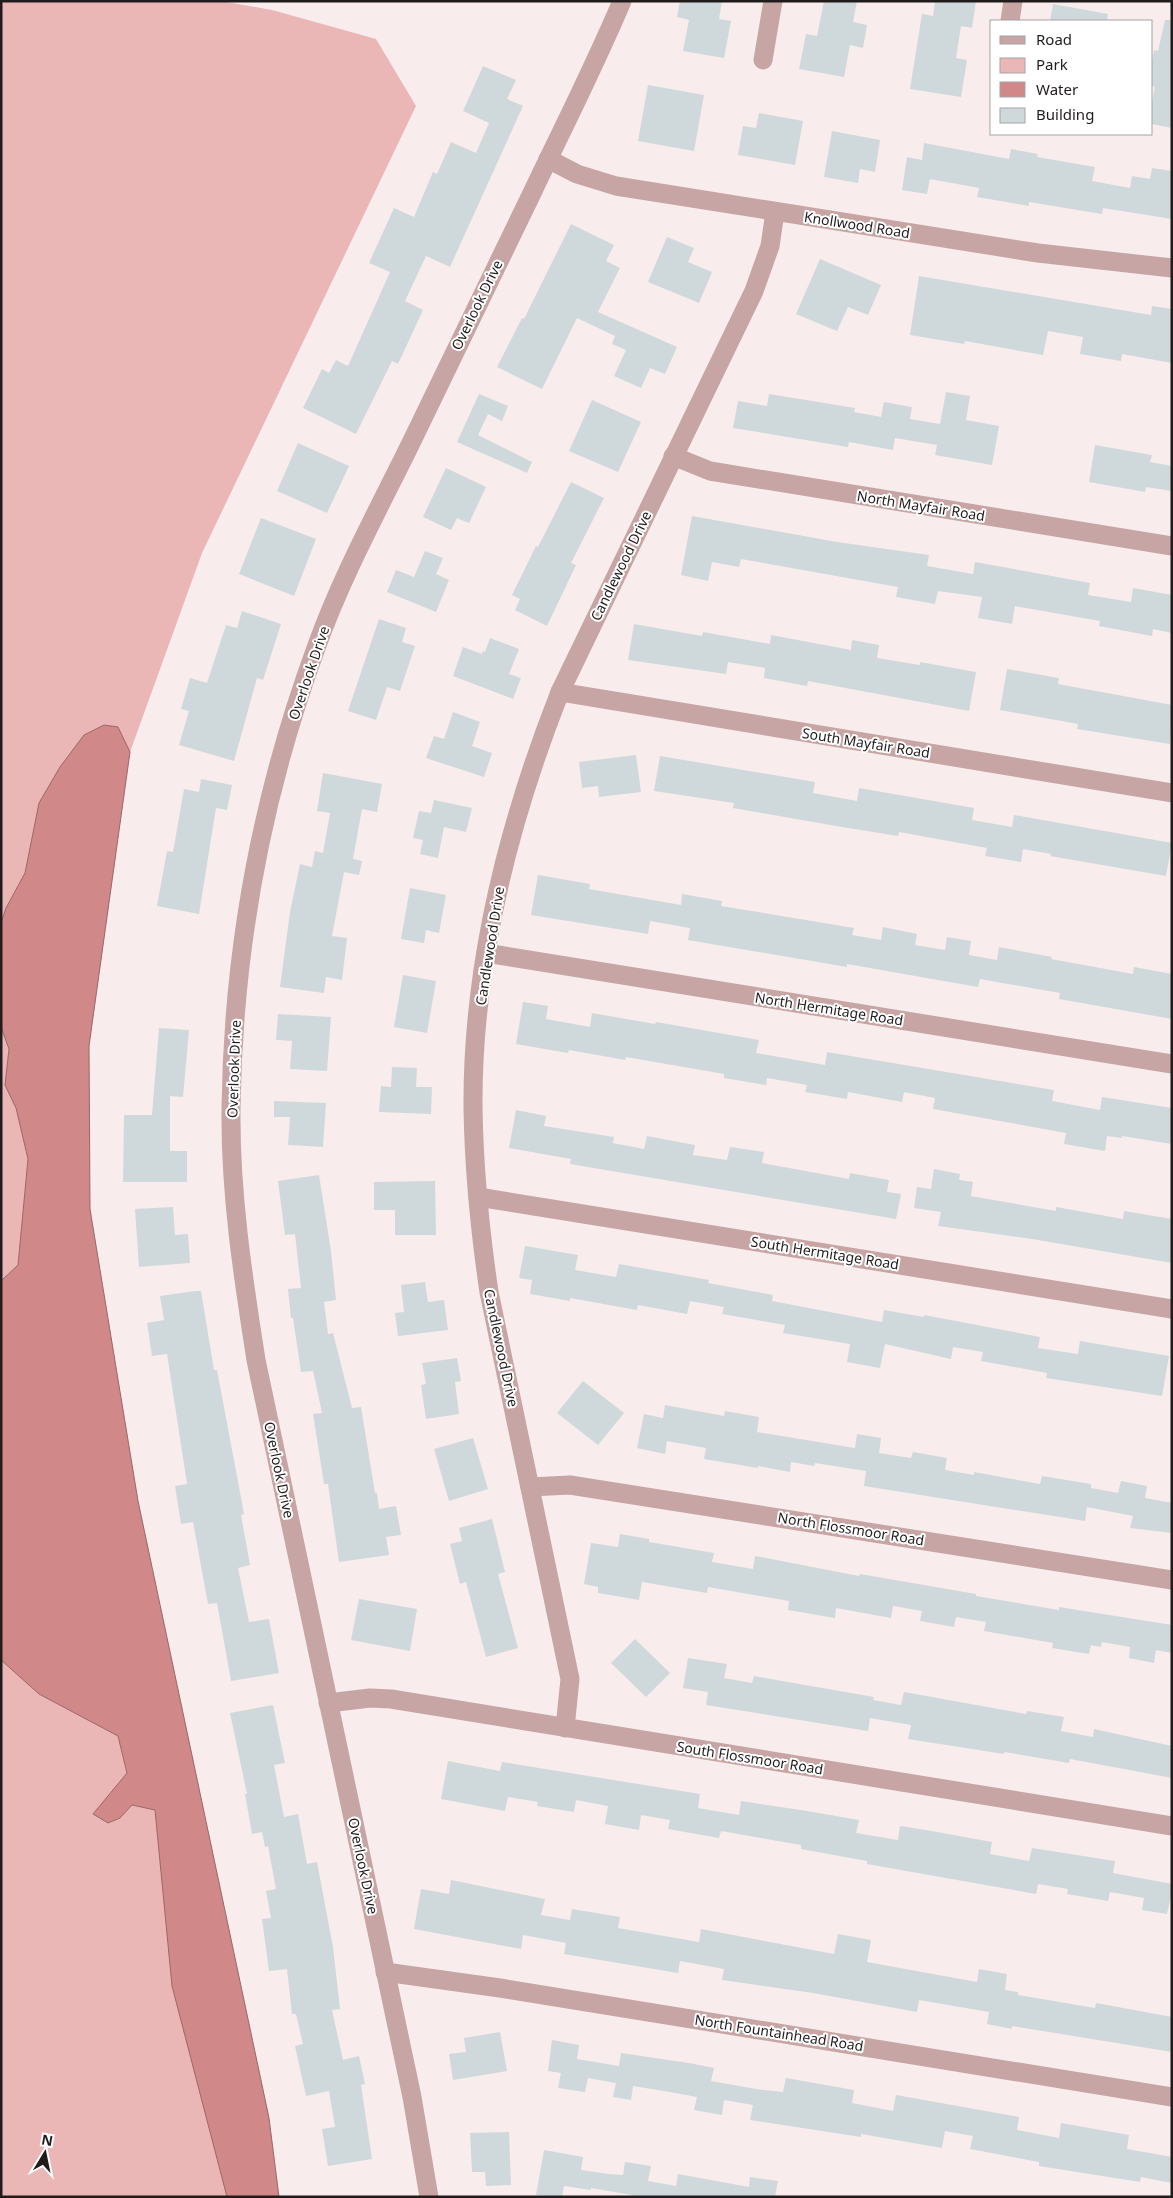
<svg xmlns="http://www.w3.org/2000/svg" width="1173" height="2198" viewBox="0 0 1173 2198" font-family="'Noto Sans',sans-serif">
<rect width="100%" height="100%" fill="#f8ecec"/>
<path fill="#eab7b6" d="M1,1H221L272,10L376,39L416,106L202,553L130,752L89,1046L90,1209L138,1501L269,2118L279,2197H1Z"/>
<path fill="#d08889" stroke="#9b6868" d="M104,725L118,727L130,752L89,1046L90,1209L138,1501L269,2118L279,2197H227L172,1986L155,1810L132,1805L120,1818L108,1823L93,1814L127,1773L118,1736L39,1694L1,1660V1281L18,1265L28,1159L16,1108L5,1085L9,1049L1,1027V923L6,908L25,873L39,803L60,767L84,735Z"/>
<g fill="#cfd9dc">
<path d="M680,1H722L719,19L731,21L724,58L683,51L689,20L677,17Z"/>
<path d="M824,1H857L853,22L867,25L863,48L850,45L844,77L799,69L806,34L817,36Z"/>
<path d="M935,1H976L972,28L961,26L956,58L967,60L961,97L910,89L922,14L933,16Z"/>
<path d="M1053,4L1108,14L1107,21H1050Z"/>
<path d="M1165,20H1172V128L1152,124V102L1155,87L1152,86V61L1154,50L1158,51Z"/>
<path d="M483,66L516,80L507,99L523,106L450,267L426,256L405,301L423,310L398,364L392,361L356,434L303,408L322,369L329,373L336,360L348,366L390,272L369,263L394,208L414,217L433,172L437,174L451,142L476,153L489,123L463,111Z"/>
<path d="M648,85L704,95L694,151L638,141Z"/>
<path d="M759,113L803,121L795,165L738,155L743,126L756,128Z"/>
<path d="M832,131L880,140L875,172L860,169L858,183L824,177Z"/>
<path d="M924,143L1009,159L1011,149L1038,154L1037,157L1095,167L1092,181L1130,188L1132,176L1150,179L1152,168L1172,171V219L1103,208L1102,214L1029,202V206L977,197L979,188L930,179L927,194L902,190L907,157L922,160Z"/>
<path d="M571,224L614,245L606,261L620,268L598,312L677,347L665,374L650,368L641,388L614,376L626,350L612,344L615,336L577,318L542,389L497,367L522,318L524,319Z"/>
<path d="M667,237L694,248L688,262L712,272L699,303L648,282Z"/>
<path d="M820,259L881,285L868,315L848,307L837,331L796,314Z"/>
<path d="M919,276L1151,315L1152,306L1172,309V363L1122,354L1121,361L1080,354L1083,337L1048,331L1043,355L965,341L964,344L910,335Z"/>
<path d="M946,392L970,396L966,420L999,426L992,465L935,455L937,445L895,438L893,450L849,442L848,447L733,428L738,401L767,406L769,394L855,408L854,412L881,417L884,402L912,407L910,419L940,424Z"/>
<path d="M479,394L508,406L502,421L488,414L478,435L532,462L527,473L457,442Z"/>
<path d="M592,400L641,422L618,472L569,451Z"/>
<path d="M298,443L349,466L327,513L277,491Z"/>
<path d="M1095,445L1152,455L1150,462L1172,466V491L1146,487L1145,492L1089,482Z"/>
<path d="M446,468L486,487L469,523L457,518L451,530L423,517Z"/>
<path d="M571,482L604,498L571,563L576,565L547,626L515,610L520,599L512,595L536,546L538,547Z"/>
<path d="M692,516L837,542L929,555L927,566L973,574L975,562L1090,583L1088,595L1131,602L1133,588L1172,595V633L1153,629L1152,636L1099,626L1100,621L1015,606L1012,624L978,618L982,597L938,591L935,604L896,597L898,587L741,559L739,567L712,562L708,581L681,575Z"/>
<path d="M261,518L316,539L294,596L239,574Z"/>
<path d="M425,551L443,558L436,574L449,580L436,612L387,592L396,570L414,577Z"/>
<path d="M242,611L281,624L263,680L257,678L234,761L179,745L189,711L181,709L190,678L207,683L226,625L237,628Z"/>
<path d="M379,619L406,628L402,642L415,646L400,691L387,687L376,720L348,711Z"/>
<path d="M634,624L702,636L703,632L770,644L771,635L851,650L852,640L879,645L877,658L920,665V662L976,672L969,711L808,681L807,686L764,678L765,668L728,662L726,674L628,660Z"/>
<path d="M490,638L519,649L509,674L521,678L513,699L453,676L463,647L482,654L483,651L485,652Z"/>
<path d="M1007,669L1059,678L1058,684L1172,705L1170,744L1077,729L1078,724L1000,710Z"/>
<path d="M453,712L480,722L472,746L492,753L484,777L426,758L434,736L444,739Z"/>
<path d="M636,755L641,792L599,797L598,786L582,788L579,762Z"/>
<path d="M660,756L815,782L813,793L857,801L859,788L974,808L972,820L1012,827L1014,815L1172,843L1166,876L1050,856L1051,854L1023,849L1021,862L985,856L987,848L899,832L898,836L836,826L733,808L734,803L654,791Z"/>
<path d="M323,773L382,784L377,812L362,809L353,859L362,861L359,875L344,872L332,936L347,938L342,980L326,977L324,993L280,987L290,912L300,864L312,867L315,851L323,853L330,813L317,811Z"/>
<path d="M201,779L232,785L227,810L216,808L199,914L157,906L167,851L173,852L184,789L199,792Z"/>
<path d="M434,800L472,808L466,832L444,827L438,858L420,854L423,840L413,838L419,811L431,813Z"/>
<path d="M538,875L590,884L589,889L681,905L682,894L722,901L721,906L854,928L852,935L881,940L883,927L917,934L915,945L945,950L947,937L971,941L969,955L997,960L999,947L1052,957L1051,959L1133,974L1134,967L1172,974V1019L1059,999L1060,993L980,979L978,987L847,964V967L688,940L690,928L650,921L648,934L531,915Z"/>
<path d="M410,888L446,895L439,933L426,930L424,943L401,939Z"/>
<path d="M403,975L436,981L427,1033L394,1027Z"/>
<path d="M523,1002L548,1006L546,1019L590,1027L592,1013L655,1024L656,1022L759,1040L756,1053L825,1065L827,1052L1054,1090L1052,1101L1100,1110L1102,1097L1172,1108V1144L1122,1136V1138L1107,1136L1105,1151L1064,1144L1066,1133L933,1109L935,1098L904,1092L902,1102L848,1092L847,1099L805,1092L807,1085L767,1078L766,1085L724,1078V1074L626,1057L625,1060L569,1050L568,1053L516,1044Z"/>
<path d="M278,1014L331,1017L327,1071L290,1069L292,1041L276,1040Z"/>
<path d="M159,1028L189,1030L183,1097L170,1096V1151H187V1182H123L124,1115H152Z"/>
<path d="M392,1067L417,1068L416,1087H432L431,1114L379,1112L381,1086L391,1087Z"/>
<path d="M274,1101L326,1103L323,1147L288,1145L290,1117H274Z"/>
<path d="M516,1110L546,1116L544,1126L614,1137L613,1143L644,1149L647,1136L695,1145L693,1155L727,1160L730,1147L764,1152L762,1163L849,1179L850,1173L889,1180L887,1192L901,1194L896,1219L570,1164L571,1159L509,1148Z"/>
<path d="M934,1169L960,1174L959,1180L973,1182L971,1196L1056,1211V1207L1123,1219L1124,1211L1172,1219V1263L1032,1239L938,1226L941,1212L914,1208L917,1187L931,1189Z"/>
<path d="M319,1175L331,1251L336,1300L324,1302L328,1334L333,1333L352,1408L361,1407L375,1493H377L379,1509L396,1506L401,1535L386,1537L389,1555L339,1562L328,1484H324L313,1414L322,1413L313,1371L301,1372L293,1318H291L288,1289L301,1288L295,1234L285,1235L278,1181Z"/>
<path d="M435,1181L436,1235H395V1210H374V1182Z"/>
<path d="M173,1207L175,1235L188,1234L190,1263L139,1267L135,1209Z"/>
<path d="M525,1246L578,1255L575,1270L616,1277L619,1264L709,1280L708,1283L773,1295L772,1301L882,1322L884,1310L924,1317V1315L1040,1337L1038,1348L1078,1354L1080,1341L1169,1356L1162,1396L1046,1378L1047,1373L981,1361L983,1352L953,1347L951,1359L885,1344L880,1368L847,1362L850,1344L783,1333L785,1325L722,1314L724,1307L690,1301L687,1314L638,1305L637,1310L570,1298V1301L530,1294L532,1280L519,1278Z"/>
<path d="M425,1282L428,1302L444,1300L448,1330L398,1336L395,1313L404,1312L401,1285Z"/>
<path d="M195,1291H201L214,1370H217L239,1487L244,1514L241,1515L250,1565L238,1568L249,1622L269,1619L279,1673L231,1681L217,1603L208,1604L193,1522L181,1524L175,1486L187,1484L167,1354L152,1356L147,1323L164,1320L160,1296Z"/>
<path d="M457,1358L461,1381L455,1382L459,1414L426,1419L421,1385L426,1384L422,1363Z"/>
<path d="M583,1381L624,1413L598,1445L557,1413Z"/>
<path d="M665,1405L724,1416L725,1411L759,1417L757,1432L855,1448L857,1434L881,1438L879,1453L911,1458L913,1452L947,1458L945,1470L974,1475V1472L1040,1484L1042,1476L1091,1484V1488L1118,1493L1121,1481L1147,1486L1145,1498L1172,1503V1533L1130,1528L1133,1516L1087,1507L1085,1521L864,1486L866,1471L815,1463L814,1466L791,1462L790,1472L758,1466V1468L704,1459L706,1448L667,1441L665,1454L637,1448L644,1414L663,1418Z"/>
<path d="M473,1438L488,1489L449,1501L434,1449Z"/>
<path d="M492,1519L505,1572L498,1574L518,1648L486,1657L466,1582L460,1584L450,1544L462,1541L459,1528Z"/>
<path d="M620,1534L649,1539V1542L714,1553L712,1562L753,1569L755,1556L859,1576L860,1574L976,1594V1596L1059,1610V1607L1172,1625V1653L1156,1650L1154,1663L1129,1658L1130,1647L1102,1642L1101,1647L1091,1645L1089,1654L1052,1648L1053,1643L984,1631L986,1622L956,1617L954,1627L920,1621L922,1611L893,1606L891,1618L836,1608L835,1618L788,1610L789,1601L708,1587L707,1593L642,1582L639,1600L598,1593V1587L584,1584L591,1543L618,1547Z"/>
<path d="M359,1599L417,1609L410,1651L351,1640Z"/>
<path d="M635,1639L670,1673L646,1697L611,1663Z"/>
<path d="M688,1658L727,1664L724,1678L752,1683L754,1676L874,1697L873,1700L901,1705L904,1692L1026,1714L1027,1711L1064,1717L1061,1731L1093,1737L1094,1729L1172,1746V1778L1070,1759L1069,1763L1004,1752V1754L908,1739L911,1725L870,1718L868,1731L706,1705L708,1692L683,1688Z"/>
<path d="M273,1705L285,1763L274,1765L284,1817L298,1814L307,1864L317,1862L333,1947L340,2009L332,2010L343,2060L359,2056L365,2084L361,2085L372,2159L328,2166L322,2129L335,2127L329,2091L306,2096L295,2046L303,2044L296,2014H292L287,1969L269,1971L262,1919L271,1918L266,1891L276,1889L268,1846L265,1847L262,1832L252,1834L245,1794H247L230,1713Z"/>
<path d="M448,1761L500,1771L502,1762L700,1794L698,1808L739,1815L741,1801L807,1811L859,1820L856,1833L898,1840L900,1826L926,1830L992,1842L990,1854L1029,1861L1032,1848L1115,1861L1113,1873L1172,1884V1900H1170L1167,1914L1142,1910L1144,1898L1110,1892L1108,1901L1067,1894L1068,1889L1038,1884L1036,1894L867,1864V1861L801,1849V1845L721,1831L719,1838L668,1829L670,1820L641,1815L639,1830L605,1824L608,1806L576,1800L574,1812L537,1806L538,1802L508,1797L505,1811L441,1799Z"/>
<path d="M451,1880L545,1899L541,1915L570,1920L572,1909L620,1917L618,1928L699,1942L701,1929L834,1954L838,1934L871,1940L867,1962L977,1982L979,1969L1007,1974L1005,1990L1018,1992V1995L1095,2008L1096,2003L1172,2017V2052L1012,2026V2029L987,2024L989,2012L919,2000L917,2012L813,1993L722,1980L724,1969L680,1961L678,1973L564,1954L566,1943L523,1935L521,1949L414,1929L421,1889L449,1894Z"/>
<path d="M500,2032L507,2071L453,2080L449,2054L466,2052L464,2038Z"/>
<path d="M552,2040L579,2045L577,2059L619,2066L621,2053L689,2063L714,2068L711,2081L756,2089L783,2092L786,2078L854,2090L852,2103L893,2111L896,2095L1019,2117L1017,2130L1059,2138L1061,2123L1129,2135L1127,2149L1172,2157V2183L1141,2177L1140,2182L1039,2166V2162L970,2149L973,2136L945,2131L942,2148L861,2134V2137L750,2120L753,2105L724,2100L722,2115L694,2110L697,2097L664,2091L633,2086L631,2100L613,2097L616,2083L588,2078L585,2092L558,2088L561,2073L548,2071Z"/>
<path d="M509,2132L511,2185L486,2186L485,2172H472L470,2133Z"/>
<path d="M544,2150L583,2157L581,2170L609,2174L623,2175L625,2162L651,2166L648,2181L676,2186L678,2174L749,2187L750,2177L778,2181L775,2197H632V2195L591,2188V2190L564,2186L562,2197L536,2195Z"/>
</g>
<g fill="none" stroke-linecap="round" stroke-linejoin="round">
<g stroke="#c6a5a4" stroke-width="19">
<path d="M1010,21L1013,1"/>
<path d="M763,60L773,1"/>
<path d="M548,159L577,174L616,186L1038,253L1172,268"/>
<path d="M673,456L710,471L1172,546"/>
<path d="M560,692L1172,793"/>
<path d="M486,953L1172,1064"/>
<path d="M478,1197L1172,1309"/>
<path d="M530,1487L570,1485L1172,1580"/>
<path d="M328,1703L370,1698L391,1699L1172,1826"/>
<path d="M565,1728L570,1679L489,1292C480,1231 474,1169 473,1108C472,965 508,824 560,692L754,291L770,246L775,212"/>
<path d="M385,1972L500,1988L1172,2097"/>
<path d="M429,2197L412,2097L256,1360C243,1277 230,1193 231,1108C233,952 262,795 316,648C341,578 377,512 410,445C451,360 492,275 533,191C563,128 595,65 622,1"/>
</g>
</g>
<g text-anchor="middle" stroke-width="4" stroke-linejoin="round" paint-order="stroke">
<g font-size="14" fill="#201c1c" stroke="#fff">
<text transform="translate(857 225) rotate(9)" y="5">Knollwood Road</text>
<text transform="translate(477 305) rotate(-64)" y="5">Overlook Drive</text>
<text transform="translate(921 506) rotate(9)" y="5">North Mayfair Road</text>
<text transform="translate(621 566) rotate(-64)" y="5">Candlewood Drive</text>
<text transform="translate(309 673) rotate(-71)" y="5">Overlook Drive</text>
<text transform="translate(866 743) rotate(9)" y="5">South Mayfair Road</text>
<text transform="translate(490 946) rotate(-81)" y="5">Candlewood Drive</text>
<text transform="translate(829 1009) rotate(9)" y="5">North Hermitage Road</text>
<text transform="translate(234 1069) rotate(-88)" y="5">Overlook Drive</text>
<text transform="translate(825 1253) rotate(9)" y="5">South Hermitage Road</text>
<text transform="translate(501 1348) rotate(78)" y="5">Candlewood Drive</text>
<text transform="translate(279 1470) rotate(78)" y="5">Overlook Drive</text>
<text transform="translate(851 1529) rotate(9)" y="5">North Flossmoor Road</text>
<text transform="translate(750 1758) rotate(9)" y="5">South Flossmoor Road</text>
<text transform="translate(363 1866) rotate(78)" y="5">Overlook Drive</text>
<text transform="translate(779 2033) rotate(9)" y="5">North Fountainhead Road</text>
</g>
</g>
<rect width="1173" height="2198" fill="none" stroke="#201c1c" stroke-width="5"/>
<rect x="990" y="20" width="162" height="115" fill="#ffffff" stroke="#a6a4a4"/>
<rect x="1000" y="36" width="25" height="8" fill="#c6a5a4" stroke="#a6a4a4"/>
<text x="1036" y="45" font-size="15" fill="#201c1c">Road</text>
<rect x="1000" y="58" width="25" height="15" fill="#eab7b6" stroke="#a6a4a4"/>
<text x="1036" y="70" font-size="15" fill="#201c1c">Park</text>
<rect x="1000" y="82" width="25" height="15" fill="#d08889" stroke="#a6a4a4"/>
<text x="1036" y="95" font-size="15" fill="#201c1c">Water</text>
<rect x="1000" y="108" width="25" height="15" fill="#cfd9dc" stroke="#a6a4a4"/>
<text x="1036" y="120" font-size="15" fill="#201c1c">Building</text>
<g transform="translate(45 2153) rotate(10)" stroke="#ffffff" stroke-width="4" paint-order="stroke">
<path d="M0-4L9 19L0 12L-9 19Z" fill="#201c1c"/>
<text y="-8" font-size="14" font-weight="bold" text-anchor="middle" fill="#201c1c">N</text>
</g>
</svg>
